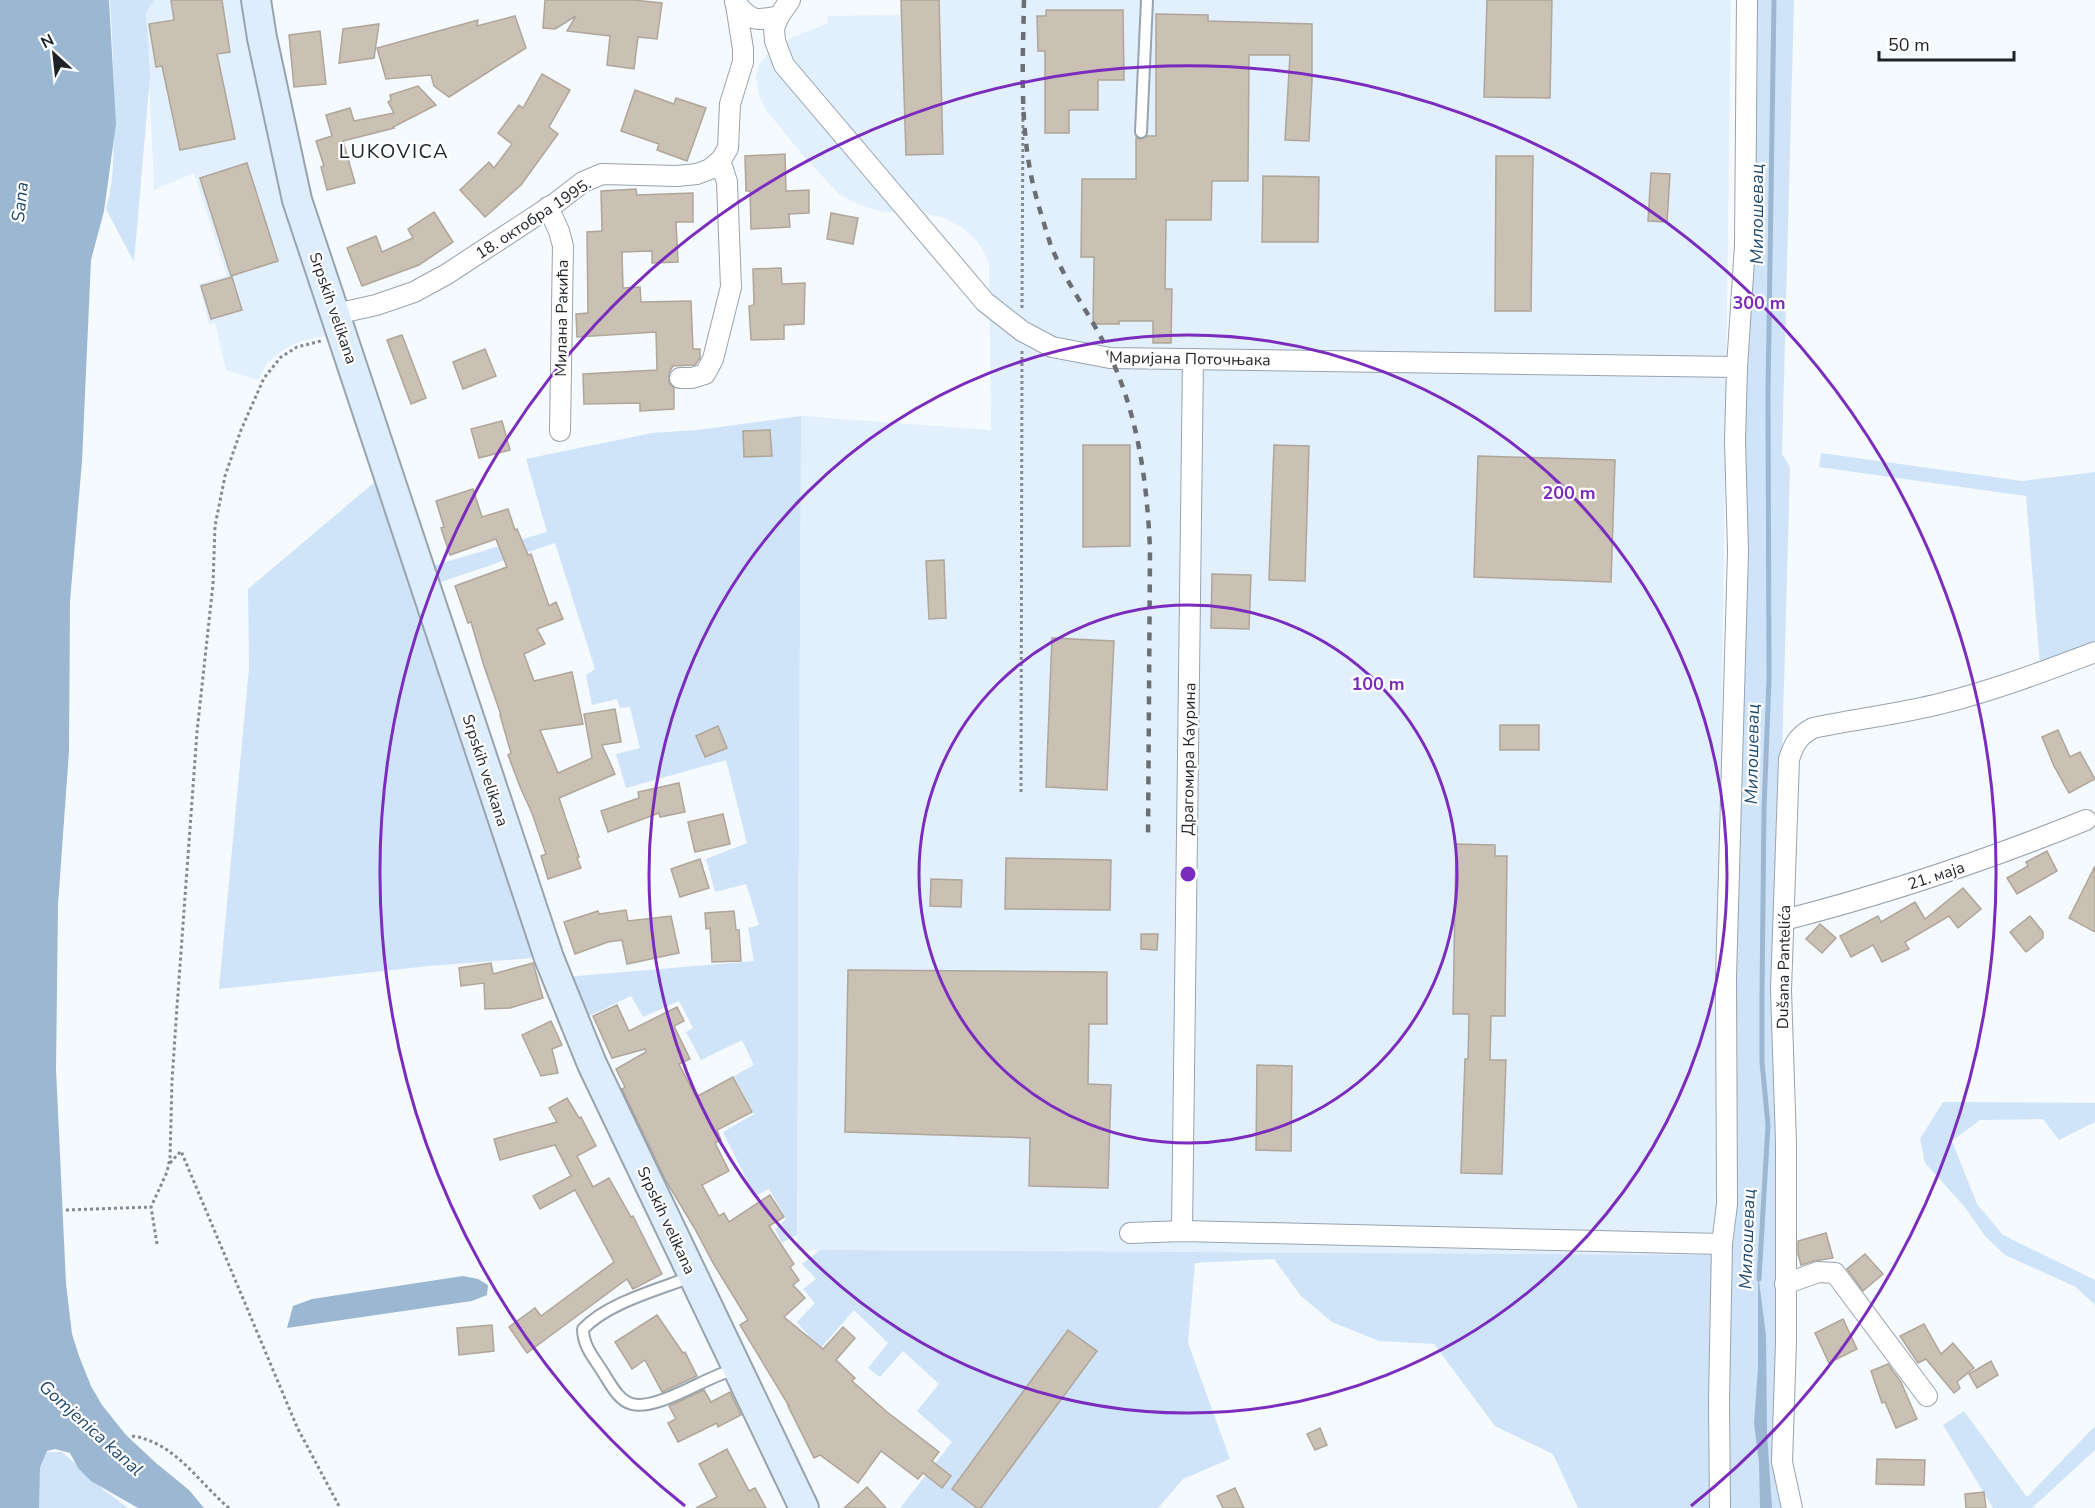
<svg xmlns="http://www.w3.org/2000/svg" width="2095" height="1508" viewBox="0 0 2095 1508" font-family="'Nunito Sans',sans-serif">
<rect width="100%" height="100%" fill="#f5fafe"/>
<g fill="#e2f0fe">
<path d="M154,0H243L330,335L298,342L283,350L267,364L258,380L226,370L215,323L209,324L199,284L227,276L194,173L154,190L146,13Z"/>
<path d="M901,0H1731L1715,1255L797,1250L801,416L991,430L989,265L985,253L976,240L963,228L942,217L915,212H882L860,205L839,194L806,159L766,110L759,96L756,78L759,65L770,51L781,42L828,23L827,16L901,15Z"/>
</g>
<g fill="#cfe4f9">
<path d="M110,0H154L146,13L150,77L134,262L106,209C114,183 113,157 114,130C114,87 113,43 110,0Z"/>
<path d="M1751,0H1794L1782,454L1790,467L1781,792L1787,1508H1726Z"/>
<path d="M801,416L797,1235L782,1243L775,1229L786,1219L769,1189L755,1196L723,1132L754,1114L734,1076L754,1065L742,1040L701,1060L686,1032L693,1028L679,1001L643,1017L631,996L583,1019L565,977L754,961L748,928L759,925L746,884L715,892L706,859L747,843L726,760L626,788L616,754L640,748L630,707L620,708L617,699L592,705L586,675L595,669L555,543L438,583L432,566L547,532L526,459L652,433L698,430Z"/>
<path d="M1821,453L2022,481L2095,472V646L2040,665L2026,496L1819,467Z"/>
<path d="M376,481L533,958L429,966L219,989L249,668L248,589Z"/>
<path d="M1943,1102L2095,1103V1122L2059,1140L2043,1119L1980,1120L1952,1141L1977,1204L2003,1235L2095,1280V1305L2076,1287L2005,1255L1985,1236L1964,1206L1925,1163L1920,1139Z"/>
<path d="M820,1250L1715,1255L1714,1508H1578L1553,1454L1495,1426L1434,1344L1379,1341L1332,1322L1301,1296L1274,1259L1195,1263L1188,1343L1230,1459L1183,1479L1158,1508H900L952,1442L917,1411L939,1384L903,1351L880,1377L868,1368L888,1343L854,1310L820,1349L797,1322L815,1303L803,1289L816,1279L802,1264Z"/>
<path d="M1964,1411L2027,1497L2095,1426V1450L2032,1508H1993L1943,1425Z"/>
<path d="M44,1452H62L104,1490L128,1508H35V1463Z"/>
</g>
<g fill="#9cb7d2">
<path d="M0,0H109L116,124L104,211L91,260L82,461L70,601L69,751L58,905L56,1069L66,1284L72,1334L79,1356L91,1386L102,1405L126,1435L156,1463L189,1490L204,1508H138L91,1481L78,1468L70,1453L55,1449L47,1451L40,1467L39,1508H0Z"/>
<path d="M1758,1273L1766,1335L1767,1433L1772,1508H1760L1759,1462L1754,1423L1758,1368Z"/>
<path d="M463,1276L478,1279L488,1285L487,1295L472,1301L287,1328L293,1306L312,1299Z"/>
</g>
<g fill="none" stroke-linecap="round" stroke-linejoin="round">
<path stroke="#9cb7d2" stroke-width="5" d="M1759,1279L1768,1125L1762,1062V994L1764,809L1769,679L1768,392L1774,0"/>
</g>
<g fill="#cac0b3" stroke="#afa599" stroke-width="1.5">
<path d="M171,0H222L230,52L217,54L235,139L180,150L162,66L156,67L149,24L174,20Z"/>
<path d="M545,0H633L662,3L657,39L638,37L634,69L607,65L610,36L567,31L576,16L555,29L543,28Z"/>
<path d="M901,0H939L943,154L906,155Z"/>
<path d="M1487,0H1552L1550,98L1484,97Z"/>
<path d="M1046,10H1123L1124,80H1098V110H1069V133H1045V51H1038L1037,16H1046Z"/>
<path d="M1156,14L1208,15V21L1312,24V80L1309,141L1285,140L1290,55H1249L1248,181H1212L1211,220H1166L1165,289H1172L1171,343H1153V321H1119V324H1093L1094,257H1081L1082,179H1136V138L1141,139L1147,136H1156Z"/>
<path d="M515,16L526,48L449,97L434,86L431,75L386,79L377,48L478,20L477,26Z"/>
<path d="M379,24L374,58L339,63L343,29Z"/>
<path d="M320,31L326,84L294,87L289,35Z"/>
<path d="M542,74L570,90L549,127L558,134L521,185L485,217L460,190L489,162L494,168L512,144L498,133L519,105L523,108Z"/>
<path d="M418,86L436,105L393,127L394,128L343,141L355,183L327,190L321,167L324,166L316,141L332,136L326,115L350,108L354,121L394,113L388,102L391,100L390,95Z"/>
<path d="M635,90L674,104L676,98L706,108L687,161L657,150L659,144L621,131Z"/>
<path d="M785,154L786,191L809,190V213L789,214L790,227L751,229L750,191H746L745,156Z"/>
<path d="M1496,156H1533L1531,311H1495Z"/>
<path d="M247,163L278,261L231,276L200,178Z"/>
<path d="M1651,173L1670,174L1667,222L1648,221Z"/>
<path d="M1263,176L1319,177L1318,242H1262Z"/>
<path d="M636,189L637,195L693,193V222H676L678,262L652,263V251L622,252L623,288L640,287L641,302L691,301L693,349H700V358L695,365L673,366L669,373V383L674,388V409L640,411V403L584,404L583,374L657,370L656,332L577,337L576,314L588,313L587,232L602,231L601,191Z"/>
<path d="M434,212L453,242L419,265L362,286L347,248L376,236L382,252L413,238L408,229Z"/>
<path d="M831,213L858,218L853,244L827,239Z"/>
<path d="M781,268L782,284L805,283L804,324L784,325V339L751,340L749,306L754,305L753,269Z"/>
<path d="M232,277L242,310L211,319L201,286Z"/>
<path d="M402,335L426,398L411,404L387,340Z"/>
<path d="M485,349L496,376L463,389L453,362Z"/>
<path d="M502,421L510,450L479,458L471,429Z"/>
<path d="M770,430L772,456L744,457L743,431Z"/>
<path d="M1083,445H1130V546L1083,547Z"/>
<path d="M1274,445L1309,446L1305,581L1269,580Z"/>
<path d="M1478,456L1615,460L1611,582L1474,577Z"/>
<path d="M473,489L482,517L508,509L515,530L517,529L528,555L531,554L549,606L556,602L563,619L537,629L545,644L524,654L534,681L572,672L583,724L540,730L558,773L592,758L584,714L615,709L621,742L602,745L615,774L559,798L579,857L577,858L581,868L548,879L541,856L546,854L532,813L521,789L508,755L511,753L500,715H501L484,666L471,622L468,623L455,586L507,567L496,539L450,555L441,528L444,527L436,501Z"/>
<path d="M944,560L946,618L929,619L926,561Z"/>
<path d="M1212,574L1251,575L1249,629L1211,628Z"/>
<path d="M1052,638L1114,641L1107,790L1046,787Z"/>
<rect x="1500" y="725" width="39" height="25"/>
<path d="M718,726L727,748L705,757L696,736Z"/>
<path d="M2058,730L2070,757L2080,752L2095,779L2069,793L2054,766L2042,737Z"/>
<path d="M679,783L685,812L660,817L659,813L608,832L601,811L639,798L638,792Z"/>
<path d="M723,814L730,844L695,852L688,822Z"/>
<path d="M1456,844L1495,845V856H1507L1505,1016H1491L1490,1060H1506L1502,1174L1461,1173L1465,1059H1468L1469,1014H1453Z"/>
<path d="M2047,851L2057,871L2017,894L2007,878L2028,866L2026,862Z"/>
<path d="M1006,858L1111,860L1110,910L1005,909Z"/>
<path d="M700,859L709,888L680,897L671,869Z"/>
<path d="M2095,866V932L2069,918Z"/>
<path d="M931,879L962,880L961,907L930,906Z"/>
<path d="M1963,888L1981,909L1958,928L1949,916L1905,942L1909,949L1882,962L1873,945L1851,957L1840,936L1878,916L1881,922L1915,902L1925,919Z"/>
<path d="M626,910L628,921L671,916L679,953L627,964L622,940L608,942L575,954L564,922L598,911L599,914Z"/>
<path d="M734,911L736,930H739L741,961L712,962L710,928L706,929L705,913Z"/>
<path d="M2030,916L2043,932V938L2026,952L2010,932Z"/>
<path d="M1820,924L1836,938L1822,953L1806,939Z"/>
<path d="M1141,934H1158L1157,950L1141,949Z"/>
<path d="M491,963L493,974L533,963L543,998L510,1008L485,1009L484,983L461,986L459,968Z"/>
<path d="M848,970L1107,972V1024H1089L1088,1084L1111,1085L1108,1188L1029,1186L1030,1138L845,1132Z"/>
<path d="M617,1005L629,1031L677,1007L684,1021L674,1026L690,1059L679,1064L696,1097L733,1077L752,1112L717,1130L721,1140L715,1143L729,1171L702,1185L719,1216L724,1213L729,1222L770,1195L784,1217L769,1226L794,1264L790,1267L799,1280L793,1285L805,1298L784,1317L823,1349L843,1327L855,1338L836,1360L855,1378L852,1381L887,1412L939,1452L932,1461L951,1476L942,1488L923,1473L918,1479L881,1451L858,1483L820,1455L814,1458L788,1406H789L740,1325L748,1320L713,1263L695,1229L666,1181L622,1089L625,1087L616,1069L646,1052L645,1049L612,1058L593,1016Z"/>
<path d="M551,1021L562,1045L552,1049L558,1073L541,1076L522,1035Z"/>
<path d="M1257,1065L1292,1066L1291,1151L1256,1150Z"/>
<path d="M567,1098L579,1118L581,1117L596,1146L577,1156L593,1187L609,1178L631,1217L633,1216L662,1274L633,1289L627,1279L527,1353L509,1327L535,1308L541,1316L614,1262L575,1190L540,1209L533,1196L571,1176L555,1145L500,1160L494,1139L557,1122L549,1108Z"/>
<path d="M1826,1233L1833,1258L1814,1261L1801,1265L1798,1254V1241Z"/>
<path d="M1865,1254L1883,1274L1863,1291L1847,1269Z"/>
<path d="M657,1315L683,1353L685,1352L697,1376L662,1392L645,1360L632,1369L615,1342Z"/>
<path d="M1843,1319L1857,1349L1829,1363L1815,1333Z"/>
<path d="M1924,1324L1941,1354L1953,1343L1974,1368L1957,1382L1960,1388L1954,1393L1926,1359L1918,1363L1900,1336Z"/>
<path d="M492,1325L494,1351L459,1355L457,1328Z"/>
<path d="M1068,1330L1097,1351L981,1508H977L952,1489Z"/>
<path d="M1991,1361L1998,1375L1977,1388L1969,1374Z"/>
<path d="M1888,1364L1901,1382L1917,1419L1896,1428L1885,1402L1882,1403L1871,1371Z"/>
<path d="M704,1390L711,1402L730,1392L741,1415L718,1427L717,1423L678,1442L668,1423L676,1419L669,1406Z"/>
<path d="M1320,1428L1327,1445L1315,1450L1307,1434Z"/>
<path d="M727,1449L749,1491L755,1488L766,1508H696L717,1497L699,1464Z"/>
<path d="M1877,1459L1925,1460L1924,1485L1876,1484Z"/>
<path d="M867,1487L886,1508H844Z"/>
<path d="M1235,1488L1244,1508H1223L1217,1496Z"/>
<path d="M1984,1492L1986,1508H1966L1965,1494Z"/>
</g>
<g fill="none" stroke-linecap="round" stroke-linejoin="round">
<defs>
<g id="lane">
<path d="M1141,132L1147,0"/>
<path d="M693,1276C658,1290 609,1302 583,1329C583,1347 595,1359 604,1374C611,1385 619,1401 632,1404C658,1411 708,1375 736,1369"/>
</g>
<g id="street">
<path d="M735,2C751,22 756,21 779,16L790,0"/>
<path d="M779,16L774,28L775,41L784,65L985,302L1022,331L1052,347L1110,358L1737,367"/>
<path d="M548,207L559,231L563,246L560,431"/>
<path d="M336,314L376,305L414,292L447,274L557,202L583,182L602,174L677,176L697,174L710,169L721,160L728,148L730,104L743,62V49L736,5"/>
<path d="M680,378H692L705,374L713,359L731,287L727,182L723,169L717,163"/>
<path d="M1784,920C1886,894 1987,860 2086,820"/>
<path d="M1182,1231L1193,359"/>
<path d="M1130,1233L1182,1231L1722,1244"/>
<path d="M1785,1284L1818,1272L1835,1273L1927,1396"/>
<path d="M1720,1508L1719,1401L1722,1244L1727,1204L1726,977L1738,551L1735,441L1737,367L1745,245L1747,0"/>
<path d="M1792,1508L1782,1462L1786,1343V1142L1781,990L1789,759C1794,744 1798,736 1813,728C1856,719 1900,714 1943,703C1995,690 2045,671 2095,652"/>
</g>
<path id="secondary" d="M256,0L262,38L297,200L549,958L592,1064L804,1508"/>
</defs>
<use href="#lane" stroke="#98a3ae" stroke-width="14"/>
<use href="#street" stroke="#98a3ae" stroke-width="22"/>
<use href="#secondary" stroke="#98a3ae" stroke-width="32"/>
<g stroke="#868a8e" stroke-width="3" stroke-dasharray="3 3" stroke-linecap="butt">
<path d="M1022,308L1023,103"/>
<path d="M1021,792L1022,350"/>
<path d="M170,1163L181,1151L297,1427L340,1508"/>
<path d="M66,1210L151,1207"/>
<path d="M157,1244L151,1207L167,1172L170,1158L172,1081L177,1007L197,732L213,584L215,526L225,476L241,430L264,378L281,357L297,347L321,341"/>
<path d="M132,1436C175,1442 198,1482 229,1508"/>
</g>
<use href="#lane" stroke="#fff" stroke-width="10"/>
<use href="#street" stroke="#fff" stroke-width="20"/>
<use href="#secondary" stroke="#deedfc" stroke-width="28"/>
<path stroke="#6b6f73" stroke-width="4.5" stroke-dasharray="8 8" stroke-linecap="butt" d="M1024,0C1023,54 1020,110 1029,164C1033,190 1042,217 1050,243C1063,278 1087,310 1104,343C1137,408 1147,478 1150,550L1148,840"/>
</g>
<g fill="none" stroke="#7b2cbf" stroke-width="3">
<circle cx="1188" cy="874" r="269"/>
<circle cx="1188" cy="874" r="539"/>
<path d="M685 1506A808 808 0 1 1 1691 1506"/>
</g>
<g text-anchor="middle" stroke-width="4.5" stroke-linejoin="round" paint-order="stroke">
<g font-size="16" fill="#1f2327" stroke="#fff">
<text transform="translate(533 218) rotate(-33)" y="6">18. октобра 1995.</text>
<text transform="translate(334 308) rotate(71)" y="6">Srpskih velikana</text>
<text transform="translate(561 318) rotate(-89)" y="6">Милана Ракића</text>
<text transform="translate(1190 358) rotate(1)" y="6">Маријана Поточњака</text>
<text transform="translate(1188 759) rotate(-89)" y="6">Драгомира Каурина</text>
<text transform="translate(486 770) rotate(72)" y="6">Srpskih velikana</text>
<text transform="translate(1936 875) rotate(-18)" y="6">21. маја</text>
<text transform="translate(1783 967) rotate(-89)" y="6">Dušana Pantelića</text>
<text transform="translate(667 1220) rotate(65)" y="6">Srpskih velikana</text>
</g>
<g font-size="18" font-style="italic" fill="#204a6f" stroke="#fff">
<text transform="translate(20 202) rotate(-84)" y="6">Sana</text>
<text transform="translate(1757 214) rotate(-90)" y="6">Милошевац</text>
<text transform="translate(1752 754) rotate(-89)" y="6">Милошевац</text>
<text transform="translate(1747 1239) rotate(-88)" y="6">Милошевац</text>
<text transform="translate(91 1428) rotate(42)" y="6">Gomjenica kanal</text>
</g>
<g font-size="20" letter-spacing="1.5" fill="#1f2327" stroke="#fff">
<text x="394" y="158">LUKOVICA</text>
</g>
</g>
<circle cx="1188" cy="874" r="9" fill="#7b2cbf" stroke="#fff" stroke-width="3"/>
<g font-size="18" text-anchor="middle" font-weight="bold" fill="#7b2cbf" stroke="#fff" stroke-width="4.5" stroke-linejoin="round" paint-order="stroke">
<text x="1759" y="309">300 m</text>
<text x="1569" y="499">200 m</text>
<text x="1378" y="690">100 m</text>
</g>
<g transform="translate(54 54) rotate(333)" stroke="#ffffff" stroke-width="4.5" paint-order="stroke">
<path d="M0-4.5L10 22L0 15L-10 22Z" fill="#1f2327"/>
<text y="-9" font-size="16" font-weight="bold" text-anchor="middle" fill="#1f2327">N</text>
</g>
<path d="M1879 51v9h135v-9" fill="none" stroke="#1f2327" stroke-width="3"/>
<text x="1888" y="51" font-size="18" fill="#1f2327" stroke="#ffffff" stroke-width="4.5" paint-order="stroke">50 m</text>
</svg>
